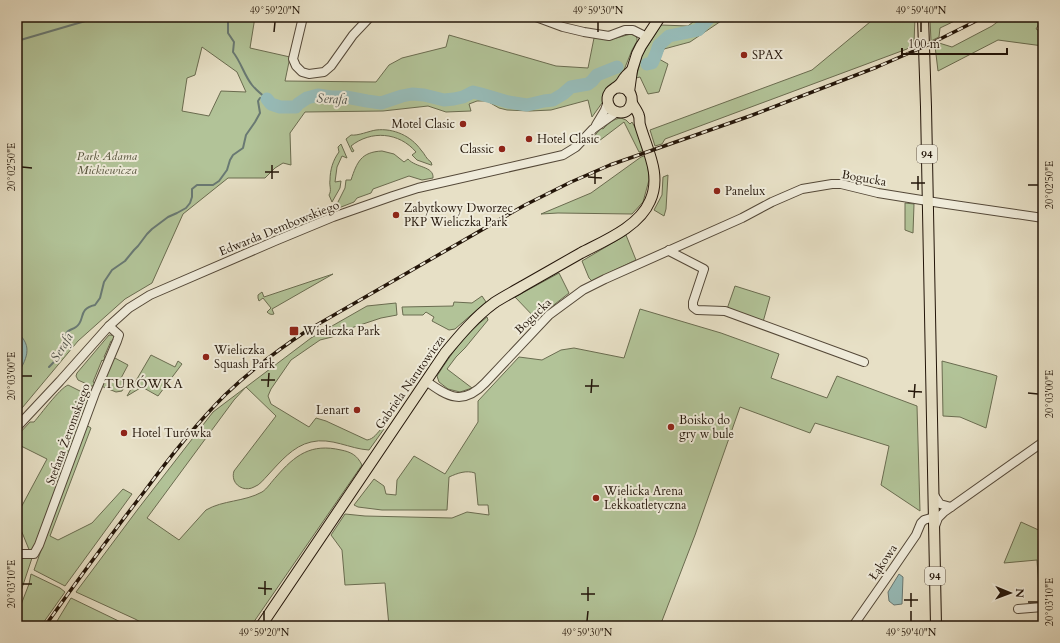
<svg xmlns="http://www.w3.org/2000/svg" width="1060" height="643" viewBox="0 0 1060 643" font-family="Cardo,serif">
<rect width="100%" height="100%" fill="#e7e0c6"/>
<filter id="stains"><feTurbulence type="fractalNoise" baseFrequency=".005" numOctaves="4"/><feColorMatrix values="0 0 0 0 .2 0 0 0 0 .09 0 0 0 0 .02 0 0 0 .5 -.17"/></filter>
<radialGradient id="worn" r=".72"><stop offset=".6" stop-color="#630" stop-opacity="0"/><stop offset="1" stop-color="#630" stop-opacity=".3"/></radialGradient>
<g fill="#b2c398" stroke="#6a6c50" fill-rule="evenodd">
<path d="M29,17H255L250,48L290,57L285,81L376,82L389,65L402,58L446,47L449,35L556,66L588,68L594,38H616L631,34L634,35L637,38V41L632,50L622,75L592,117L588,100L551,110L530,111L507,110L499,108L487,101H477L469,104L471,111L446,112L428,106L383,111L305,112L290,133L291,165L283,163L275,168L265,178H228L183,214L152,283L125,299L78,341L17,414V27ZM202,47L237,72L246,92L221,91L209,116L182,111L187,78L195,75Z"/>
<path d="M699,17H727L690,42L664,49L659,59L668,64L659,92L648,94L640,77L636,78L642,55L661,25L688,26Z"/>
<path d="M876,17H915L914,43L907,49L665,139L662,144L655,146L650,130L812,70Z"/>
<path d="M939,17H963L940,28L939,37L931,41L930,20Z"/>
<path d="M1004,17H1043L1036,29L1043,33V46L998,40L938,71L935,46L939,43L952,47L992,26Z"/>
<path d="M621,118L626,120L630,124L632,122L638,133L645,150L639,152L624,122L595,144L592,139L601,128L603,129C609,123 613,119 621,118Z"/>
<path d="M376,130C394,128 411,136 421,150C425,154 426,159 431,162L432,165H431L417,160L412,155L416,152C399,132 371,130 351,146L354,151L352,152L346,139L351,135C358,136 369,131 376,130Z"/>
<path d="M341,144L347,158L342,156L337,167L335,182L341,181L340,188L332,202L329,195C332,190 329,186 330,180C330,170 333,160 339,152L338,147Z"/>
<path d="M382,151L394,154L404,162L408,159C416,168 434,166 433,178L422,180L409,176L373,189L371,193L357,198L354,202L336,209V206L345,188L346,180H351C357,162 361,152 382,151Z"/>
<path d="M647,155L649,180L643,202L632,214L558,213L541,214L591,193L641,157Z"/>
<path d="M668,175L666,209L664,216L654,210L662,195L663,177Z"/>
<path d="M905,203L914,204L913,233L905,230Z"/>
<path d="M626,235L636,260L592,281L589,278L582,261Z"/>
<path d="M559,273L569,293L536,319L515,297Z"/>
<path d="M333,274L272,309L274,314C271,315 269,314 267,312L271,308L263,298L259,301L258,298V295L262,292L264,297Z"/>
<path d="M735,286L770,297L763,322L727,309Z"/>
<path d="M482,296L486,302L455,329L449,330L432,321L434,317L426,312L423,315H403L402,307L453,306L454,302L472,303Z"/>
<path d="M396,303L397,315L381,318L354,327L332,337L320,340L291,360L271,389L268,396L271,404L309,427L316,418L326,421L367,440C374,439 377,433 382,428L384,429L369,450C350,449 331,437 311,442C293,446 280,462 268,475C264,479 260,485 254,487C247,491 237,488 234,480C233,477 233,474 234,471L276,416L246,387L234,400L147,518L179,540L206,510C223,500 244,502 262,492C267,489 272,481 276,477C295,455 311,443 341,450C351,452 357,455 362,465L251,626H148L135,619L76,592L138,509L213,412L311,338L367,306Z"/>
<path d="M640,309L721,333L779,354L771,378L827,398L837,376L917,406L920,511L881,485L889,446L815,423L810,433L740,407L695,535L660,626H389L385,583L345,585L342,550L331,535L345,514L365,516L452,518L467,512L489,515L488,505H478L475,473C466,470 458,473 449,477L447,510H382L358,507L354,505L374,479L384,486L386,494L396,495L397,480L414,456L445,474L478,422V401L519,357L542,360L561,350L574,348L624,358Z"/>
<path d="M487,317L488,320L465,348L456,357L447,369L472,388L460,392L448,389L439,382L437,376C451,354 466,333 487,317Z"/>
<path d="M109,335C115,335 115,337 115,342L111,341L104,357L105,358L103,361L102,360L93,382L97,384L95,386H91L78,380L76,376L77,373Z"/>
<path d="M151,355L175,367L178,361L182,364L158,396L142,387L127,396Z"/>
<path d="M113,357L128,365L120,380L126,383L122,391L116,392L101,386Z"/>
<path d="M942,361L991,374L997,376L986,428L960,417L943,416Z"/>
<path d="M68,385L92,397L36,547L30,552L17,520V515L47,459L17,444V436L30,422H34C41,414 59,389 68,385Z"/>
<path d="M86,425L91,428L50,536L58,540L92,523L123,489L132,494L65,586L34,570Z"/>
<path d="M1021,522L1043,532V604H1040L1037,560L1004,563Z"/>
<path d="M17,556L32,558L17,603Z"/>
<path d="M31,574L60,588L65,592L41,626H17V615L29,584Z"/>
<path d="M71,598L129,626H54Z"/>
</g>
<g fill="#97bcb9" stroke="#697973">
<path d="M17,332C34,347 26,359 17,376Z"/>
<path d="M899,574L903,577L902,604L894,605L889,601L888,592Z"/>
</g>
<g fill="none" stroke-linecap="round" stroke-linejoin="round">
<g stroke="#697973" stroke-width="2">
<path d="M230,17L228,22V33L234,42L233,52C241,62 244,75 252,85C256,90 261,94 266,98"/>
<path d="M17,41L99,17"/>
<path d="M49,367C55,361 61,355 63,346C64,342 64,337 66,334C68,329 72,330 76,327C86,320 77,309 95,305L100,298L104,282L112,270L125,261L134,250L138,246L147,234L152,229L168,217L177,213L186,208L190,203L192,197V189L197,185H213L219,181L227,170L230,160L233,155L243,148L246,135L255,122L260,113L258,101L260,98H264L267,99"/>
</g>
<g stroke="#97bcb9" stroke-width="13">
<path d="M647,64L652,63L656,54L659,45L669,36L698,30L710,17"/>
<path d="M267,99L271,104L280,107H296L298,104L307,98L318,95L331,97H346L367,101L381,103L402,96L412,94L424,95L444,100L454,99L463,97L473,92L481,94L508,102L527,105L544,101L553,100L563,94L571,87L588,84L592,81L597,75L617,67"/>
</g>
<defs>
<g id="minor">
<path d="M303,17L293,59L296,66L302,72L309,74L324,72L331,66L353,35L370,17"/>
<path d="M536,17L563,27L584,32L609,36L625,30H633L647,37"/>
<path d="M17,21L21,17"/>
<path d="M596,125L605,110L608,101"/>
<path d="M669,250L671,252L704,269L693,302V307L697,310L725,311L864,362"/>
<path d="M426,381C448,397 463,406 485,383L549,315L583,290L605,279L742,218L772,202L802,189L832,184H841L878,193L940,203L1043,218"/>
<path d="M17,427L60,381L109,326L129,308L150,295L275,241L333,217L393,196L418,188L563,155L576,147L593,129L617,112"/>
<path d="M934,495L940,504L951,507"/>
<path d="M935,526L938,518L944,512L1043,442"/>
<path d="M17,554H34L39,545L95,393L117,341L119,335L109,326"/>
<path d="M1018,609L1043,607"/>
<path d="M853,626L890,573L916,535L921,523L924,520L934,517"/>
</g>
<g id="major">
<path d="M923,17L926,107L936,626"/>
<path d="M615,88C638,83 636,117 617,112C608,110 605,99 610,92C613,89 617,87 620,84C622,82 623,79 625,77C627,74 630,72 632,70"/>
<path d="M629,92L632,70L637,54L641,46L660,17"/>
<path d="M261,626L445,353C460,335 475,317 494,303C503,297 513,292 523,286C542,275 562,264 581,253C604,241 639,227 650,201C662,175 647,150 640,125C639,122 640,119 639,116C638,112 634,107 632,103"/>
</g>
</defs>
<use href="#minor" stroke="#544838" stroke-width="10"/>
<use href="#major" stroke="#231509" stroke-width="12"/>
<use href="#minor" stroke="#efebda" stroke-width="8"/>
<use href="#major" stroke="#e7e0c6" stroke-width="10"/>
<defs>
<path id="rail" d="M45,626C77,581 110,536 144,492C169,458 195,425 225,395C251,370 279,349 308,330L525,205L571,182L610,165L750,116L877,67L930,44L984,17"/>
</defs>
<use href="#rail" stroke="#231509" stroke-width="3.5"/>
<use href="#rail" stroke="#efebda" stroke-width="2" stroke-dasharray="6" stroke-linecap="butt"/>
</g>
<path fill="none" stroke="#231509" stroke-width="1.5" d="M274,32L275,22M598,32V22M921,32V22M22,167L32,168M265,172H279M588,177L602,178M272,179V165M911,183H925M595,184V170M1028,185H1038M918,190V176M22,376H32M261,380H275M585,386H599M268,387L269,373M908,391L922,392M591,393L592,379M1028,393L1038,394M914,398L915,384M22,584H32M258,588L272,589M581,594H595M265,595V581M904,600H918M588,601V587M1028,602H1038M911,607V593M264,621V611M587,621L588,611M911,621V611"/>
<g fill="#8f2418" stroke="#efebda" stroke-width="1.5">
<circle cx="744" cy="55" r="4"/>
<circle cx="463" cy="124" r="4"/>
<circle cx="529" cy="139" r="4"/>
<circle cx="502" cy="149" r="4"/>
<circle cx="717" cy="191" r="4"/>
<circle cx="396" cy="215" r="4"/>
<rect x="289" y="326" width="10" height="10" rx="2"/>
<circle cx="206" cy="357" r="4"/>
<circle cx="357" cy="410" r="4"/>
<circle cx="671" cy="427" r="4"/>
<circle cx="124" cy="433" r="4"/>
<circle cx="596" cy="498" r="4"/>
</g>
<g text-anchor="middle" stroke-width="4" stroke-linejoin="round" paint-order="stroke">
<g fill="#efebda" stroke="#605548" stroke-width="1">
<rect x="917" y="145" width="20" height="18" rx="3"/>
<rect x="925" y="567" width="20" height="18" rx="3"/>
</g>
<g font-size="11" font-weight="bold" fill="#231509">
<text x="927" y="158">94</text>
<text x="935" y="580">94</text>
</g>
<g font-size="12" fill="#231509" stroke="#efebda" text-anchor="start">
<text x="752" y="59">SPAX</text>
<text x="455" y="128" text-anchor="end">Motel Clasic</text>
<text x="537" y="143">Hotel Clasic</text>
<text x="494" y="153" text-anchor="end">Classic</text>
<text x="725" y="195">Panelux</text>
<text x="404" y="212">Zabytkowy Dworzec<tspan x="404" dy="14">PKP Wieliczka Park</tspan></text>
<text x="303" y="335">Wieliczka Park</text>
<text x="214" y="354">Wieliczka<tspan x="214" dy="14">Squash Park</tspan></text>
<text x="349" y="414" text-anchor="end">Lenart</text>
<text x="679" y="424">Boisko do<tspan x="679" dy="14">gry w bule</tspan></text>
<text x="132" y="437">Hotel Turówka</text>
<text x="604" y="495">Wielicka Arena<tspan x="604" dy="14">Lekkoatletyczna</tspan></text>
</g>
<g font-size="12" font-style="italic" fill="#55523b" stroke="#efebda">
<text x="107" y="160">Park Adama<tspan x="107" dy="14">Mickiewicza</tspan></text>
</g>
<g font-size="12" fill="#231509" stroke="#efebda">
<text transform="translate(864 178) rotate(10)" y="4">Bogucka</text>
<text transform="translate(279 228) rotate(-22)" y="4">Edwarda Dembowskiego</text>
<text transform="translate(533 316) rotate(-44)" y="4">Bogucka</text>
<text transform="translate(410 382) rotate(-55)" y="4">Gabriela Narutowicza</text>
<text transform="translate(68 434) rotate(-70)" y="4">Stefana Żeromskiego</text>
<text transform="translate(883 562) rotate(-56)" y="4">Łąkowa</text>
</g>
<g font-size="13" font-style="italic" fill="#4c4f47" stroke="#efebda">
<text transform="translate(332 98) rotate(3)" y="5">Serafa</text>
<text transform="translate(61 347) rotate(-59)" y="5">Serafa</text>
</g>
<g font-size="13" letter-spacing="1" fill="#231509" stroke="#efebda">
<text x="144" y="388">TURÓWKA</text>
</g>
</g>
<rect width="1060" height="643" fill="none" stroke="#e7e0c6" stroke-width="44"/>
<g transform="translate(1010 593) rotate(91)" stroke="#efebda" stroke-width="3" paint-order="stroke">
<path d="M0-3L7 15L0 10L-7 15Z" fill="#231509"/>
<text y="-6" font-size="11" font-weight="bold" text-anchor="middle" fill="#231509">N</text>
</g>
<path d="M902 48v6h105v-6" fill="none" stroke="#231509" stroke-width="2"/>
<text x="908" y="48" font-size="12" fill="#231509" stroke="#efebda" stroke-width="3" paint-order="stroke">100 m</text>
<rect x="22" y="22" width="1016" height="599" fill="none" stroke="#231509" stroke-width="1.5"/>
<g font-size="10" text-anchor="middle" fill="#231509">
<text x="275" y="14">49°59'20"N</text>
<text x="598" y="14">49°59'30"N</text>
<text x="921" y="14">49°59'40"N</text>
<text transform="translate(11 167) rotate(-90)" y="4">20°02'50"E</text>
<text transform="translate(1049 185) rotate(-90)" y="4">20°02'50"E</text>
<text transform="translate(11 376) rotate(-90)" y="4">20°03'00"E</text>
<text transform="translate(1049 394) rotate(-90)" y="4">20°03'00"E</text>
<text transform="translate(11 584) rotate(-90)" y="4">20°03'10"E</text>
<text transform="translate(1049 602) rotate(-90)" y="4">20°03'10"E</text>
<text x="264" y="636">49°59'20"N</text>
<text x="587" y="636">49°59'30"N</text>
<text x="911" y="636">49°59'40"N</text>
</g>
<rect width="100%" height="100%" filter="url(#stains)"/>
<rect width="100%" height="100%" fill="url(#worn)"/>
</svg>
